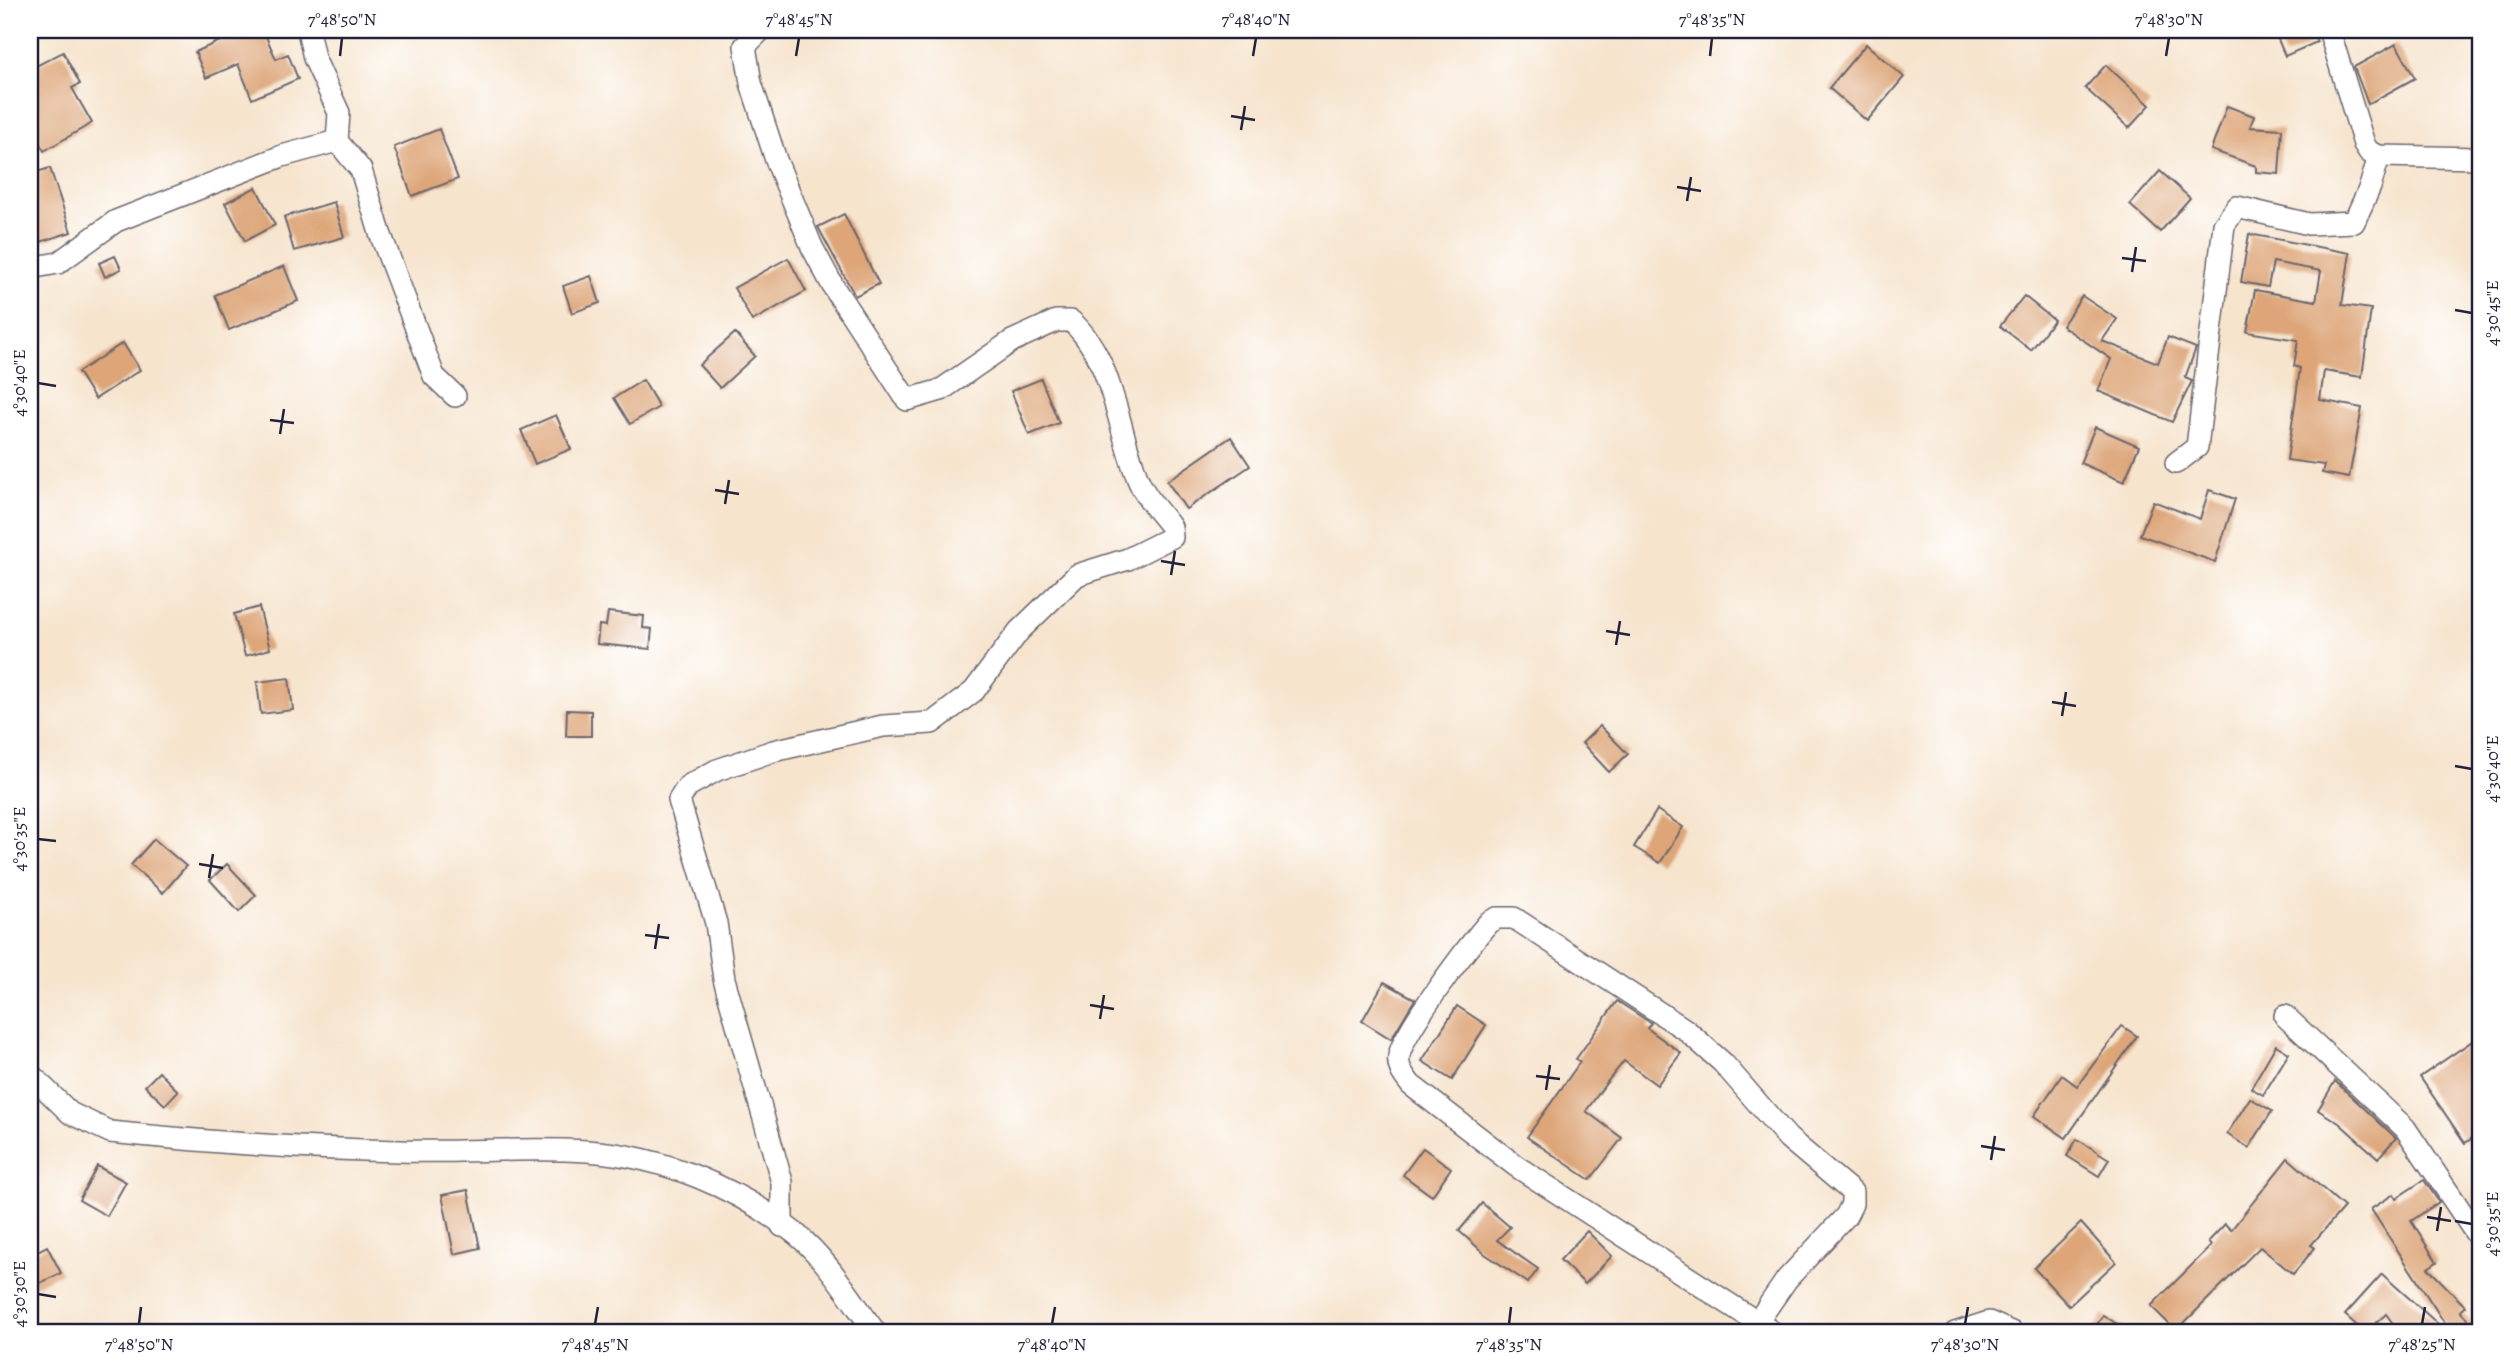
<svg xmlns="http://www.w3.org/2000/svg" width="2511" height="1363" viewBox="0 0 2511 1363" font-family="Alegreya,serif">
<rect width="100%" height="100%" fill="#fff"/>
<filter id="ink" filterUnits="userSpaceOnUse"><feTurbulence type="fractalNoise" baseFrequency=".0143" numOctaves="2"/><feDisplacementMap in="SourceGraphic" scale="14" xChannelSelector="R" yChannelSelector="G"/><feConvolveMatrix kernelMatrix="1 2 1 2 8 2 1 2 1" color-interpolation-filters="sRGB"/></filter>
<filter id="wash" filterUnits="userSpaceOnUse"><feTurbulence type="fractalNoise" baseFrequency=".00686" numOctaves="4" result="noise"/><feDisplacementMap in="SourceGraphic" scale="28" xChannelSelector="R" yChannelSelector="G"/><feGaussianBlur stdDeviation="1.57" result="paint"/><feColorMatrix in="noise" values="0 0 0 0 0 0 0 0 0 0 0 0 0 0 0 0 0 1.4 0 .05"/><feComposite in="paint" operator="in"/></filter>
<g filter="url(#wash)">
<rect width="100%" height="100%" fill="#f6e4cd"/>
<g id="blocks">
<g fill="#dda578">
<path d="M245,30H263L276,59L288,54L298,79L252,99L238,64L206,78L195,52Z"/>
<path d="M2274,30H2311L2317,42L2285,56Z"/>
<path d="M1866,44L1904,77L1867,121L1829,88Z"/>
<path d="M2396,44L2415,78L2368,104L2354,67Z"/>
<path d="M63,52L80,84L72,88L92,123L44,151L30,127V69Z"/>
<path d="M2106,65L2150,105L2129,128L2085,88Z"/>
<path d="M2227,106L2254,116L2250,127L2282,129L2279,174L2256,172V166L2211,150Z"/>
<path d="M439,129L458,179L412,196L394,147Z"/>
<path d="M50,168L71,232L37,243L30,221V174Z"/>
<path d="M2160,171L2190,198L2160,232L2130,205Z"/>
<path d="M256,187L275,225L245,241L225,203Z"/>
<path d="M334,202L344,237L294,251L284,217Z"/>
<path d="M844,214L879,284L855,296L818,227Z"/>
<path d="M2249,234L2350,253L2342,305L2371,309L2362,377L2324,371L2320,400L2362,408L2349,478L2322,473L2324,465L2287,460L2300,368L2294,366L2298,340L2247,332L2255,290L2316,301L2321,271L2273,262L2268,287L2241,282Z"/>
<path d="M115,256L121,269L105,277L99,263Z"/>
<path d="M788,258L806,291L752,321L734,288Z"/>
<path d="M284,266L298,301L229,330L215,295Z"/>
<path d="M591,276L600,303L572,313L563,286Z"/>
<path d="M2024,296L2054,320L2031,350L2000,326Z"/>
<path d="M2082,296L2117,319L2102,341L2158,363L2168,337L2196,348L2185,378L2192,381L2172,422L2098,391L2111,359L2062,326Z"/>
<path d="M735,333L755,356L720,388L699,365Z"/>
<path d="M123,343L140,370L95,399L78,372Z"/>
<path d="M1041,379L1059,423L1029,435L1011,391Z"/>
<path d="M643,380L659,407L630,424L614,398Z"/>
<path d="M556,415L571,449L535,464L521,430Z"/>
<path d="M2095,427L2139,446L2124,482L2080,463Z"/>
<path d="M1231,437L1250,466L1186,509L1167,481Z"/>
<path d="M2209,490L2235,499L2215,562L2140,535L2153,501L2200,519Z"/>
<path d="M259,607L270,649L245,656L234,614Z"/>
<path d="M608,612L644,616L643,628L652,629L650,649L597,644L599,625L606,626Z"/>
<path d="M289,678L293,710L261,714L257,682Z"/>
<path d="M567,710L591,711V736H566Z"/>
<path d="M1600,726L1628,754L1609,772L1582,743Z"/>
<path d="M1657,810L1683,827L1660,863L1634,847Z"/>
<path d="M154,839L186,866L163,893L131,865Z"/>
<path d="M227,864L256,895L239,912L210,880Z"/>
<path d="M1384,982L1415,999L1391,1039L1362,1021Z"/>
<path d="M1617,1001L1651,1023L1647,1028L1681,1053L1657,1085L1624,1061L1607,1082L1586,1111L1622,1138L1590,1180L1527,1137L1580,1062L1576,1059Z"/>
<path d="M1457,1006L1486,1025L1452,1080L1422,1061Z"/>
<path d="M2122,1026L2137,1036L2066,1138L2034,1116L2062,1075L2077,1086Z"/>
<path d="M2481,1035V1132L2465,1143L2420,1077Z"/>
<path d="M2276,1045L2289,1053L2263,1095L2251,1088Z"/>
<path d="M159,1072L178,1091L165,1105L145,1086Z"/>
<path d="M2335,1081L2396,1138L2378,1158L2339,1123L2318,1110Z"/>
<path d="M2250,1098L2272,1111L2249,1148L2227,1134Z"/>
<path d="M2077,1139L2109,1159L2099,1176L2067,1156Z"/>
<path d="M1423,1148L1451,1168L1432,1196L1403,1175Z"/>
<path d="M2288,1158L2344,1207L2311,1245L2315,1248L2293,1274L2260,1247L2176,1331L2151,1306L2211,1246L2208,1242L2225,1224L2231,1230Z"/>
<path d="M97,1166L126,1182L107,1216L79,1200Z"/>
<path d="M2424,1180L2439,1202L2411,1221L2437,1262L2428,1268L2465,1306L2460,1311L2481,1333H2451L2371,1209L2394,1194L2396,1198Z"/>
<path d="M468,1190L480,1248L454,1254L442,1195Z"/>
<path d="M1482,1203L1510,1227L1497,1240L1538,1269L1528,1283L1485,1254L1459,1231Z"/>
<path d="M2081,1223L2116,1262L2069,1306L2034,1268Z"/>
<path d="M1587,1231L1612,1256L1585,1284L1560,1260Z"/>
<path d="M47,1246L61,1273L30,1288V1255Z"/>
<path d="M2382,1274L2448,1333H2400L2386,1314L2365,1333L2345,1315Z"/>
<path d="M2103,1315L2131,1333H2092Z"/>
</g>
</g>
</g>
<g filter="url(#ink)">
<use href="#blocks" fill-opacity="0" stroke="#6c666e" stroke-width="2"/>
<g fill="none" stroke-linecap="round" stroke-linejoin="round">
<defs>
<g id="minor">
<path d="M308,30L314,58L339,113L337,141"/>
<path d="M761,30L745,46L751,83L776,160L812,247L834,288L907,400L941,390L1012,341L1056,321H1071C1112,357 1117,425 1136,474C1143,495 1158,510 1171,527L1172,537L1128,559L1077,575L1019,631L974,691L932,723L883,726L773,751L717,770L688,786L679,800L716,923L724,979L782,1182V1226"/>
<path d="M2329,30L2364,144L2369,152L2379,156L2481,158"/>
<path d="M30,268L58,263L116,221L282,156L337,141L361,170L380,233L434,376L455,396"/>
<path d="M2176,463L2197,447L2224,225L2237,207L2309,224L2354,222L2370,187L2379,156"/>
<path d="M2285,1016L2405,1128L2481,1241"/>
<path d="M30,1074L70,1113L110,1132C206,1142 305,1149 401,1151C463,1153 525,1147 587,1151C662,1156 738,1188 796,1234C828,1260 852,1301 876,1333"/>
<path d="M1758,1321L1787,1279L1846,1216L1852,1204V1192L1788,1138L1723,1063L1686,1030L1514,918H1497L1489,922C1470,944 1403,1031 1399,1056C1397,1068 1404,1076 1411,1085L1516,1166L1774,1333"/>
<path d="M1955,1333L1989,1322L2013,1333"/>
</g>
</defs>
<use href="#minor" stroke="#6c666e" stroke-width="24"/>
<use href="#minor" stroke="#fff" stroke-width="21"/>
</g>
</g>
<path fill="none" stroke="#22223b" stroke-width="2.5" d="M340,56L342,38M796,56L799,38M1253,56L1256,38M1710,56L1712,38M2166,56L2169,38M1231,116L1255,120M1241,130L1245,106M1677,187L1701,191M1687,201L1691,177M2122,258L2146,261M2132,272L2136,247M2455,310L2472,313M38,383L56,386M270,420L294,423M280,434L284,409M715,490L739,494M725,504L729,480M1161,561L1185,565M1171,575L1175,551M1606,631L1630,635M1616,645L1620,621M2052,702L2076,706M2062,716L2066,692M2455,766L2472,769M38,839L56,841M199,864L223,868M209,878L213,854M645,935L669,938M655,949L659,924M1090,1005L1114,1009M1100,1019L1104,995M1536,1076L1560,1079M1546,1090L1550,1065M1981,1146L2005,1150M1991,1160L1995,1136M2427,1217L2451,1221M2455,1221L2472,1224M2437,1231L2441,1207M38,1294L56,1297M139,1324L141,1307M595,1324L598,1307M1052,1324L1055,1307M1509,1324L1511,1307M1965,1324L1968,1307M2422,1324L2425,1307"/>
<rect width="2511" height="1363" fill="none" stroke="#fff" stroke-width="77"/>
<rect x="38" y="38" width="2434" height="1286" fill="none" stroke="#22223b" stroke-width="2.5"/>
<g font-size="18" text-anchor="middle" fill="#22223b">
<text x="342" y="25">7°48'50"N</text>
<text x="799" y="25">7°48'45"N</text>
<text x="1256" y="25">7°48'40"N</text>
<text x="1712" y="25">7°48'35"N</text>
<text x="2169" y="25">7°48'30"N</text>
<text transform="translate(2492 313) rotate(-90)" y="6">4°30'45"E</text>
<text transform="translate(19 383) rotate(-90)" y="6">4°30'40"E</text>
<text transform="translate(2492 769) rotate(-90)" y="6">4°30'40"E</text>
<text transform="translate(19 839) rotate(-90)" y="6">4°30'35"E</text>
<text transform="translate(2492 1224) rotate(-90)" y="6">4°30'35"E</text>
<text transform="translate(19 1294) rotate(-90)" y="6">4°30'30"E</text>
<text x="139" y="1350">7°48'50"N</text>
<text x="595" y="1350">7°48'45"N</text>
<text x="1052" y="1350">7°48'40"N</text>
<text x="1509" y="1350">7°48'35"N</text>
<text x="1965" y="1350">7°48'30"N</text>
<text x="2422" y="1350">7°48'25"N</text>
</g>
</svg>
